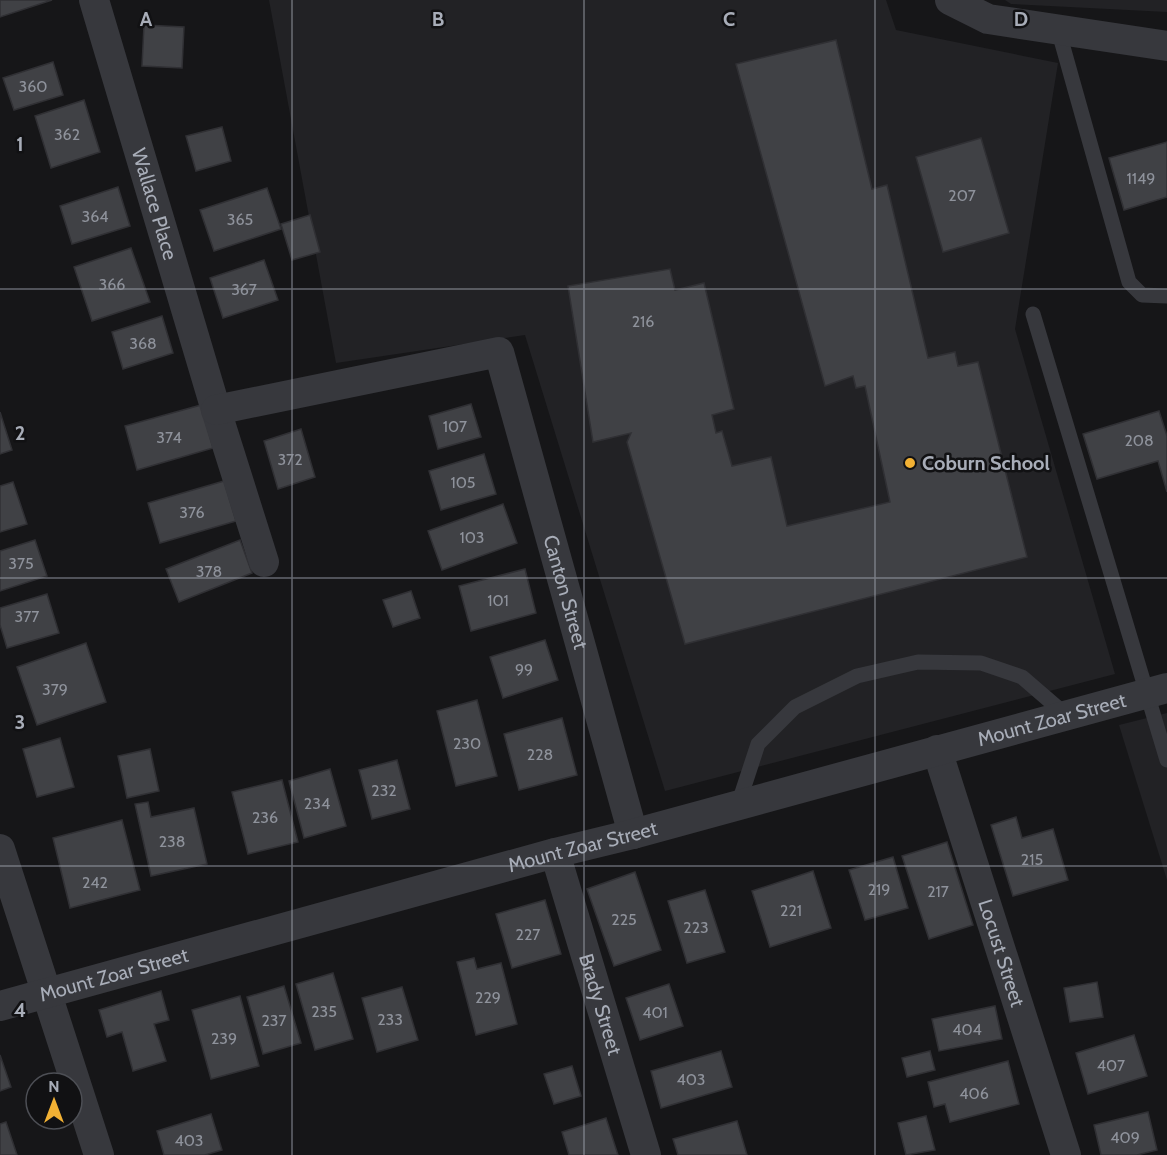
<svg xmlns="http://www.w3.org/2000/svg" width="1167" height="1155" viewBox="0 0 1167 1155" font-family="Cabin,sans-serif">
<rect width="100%" height="100%" fill="#161618"/>
<g fill="#222225">
<path d="M269,0H886L896,30L1058,63L1015,329L1115,674L665,791L525,335L336,363Z"/>
<path d="M1005,0H1167V12L1011,4Z"/>
<path d="M1167,713V880L1119,725Z"/>
</g>
<g fill="#404145" stroke="#303034" stroke-width="1.5">
<path d="M0,0H52L0,17Z"/>
<path d="M144,25L184,27L182,68L142,66Z"/>
<path d="M836,40L872,189L887,185L928,358L955,352L958,366L978,362L1027,557L685,644L627,442L631,433L593,442L568,286L670,269L675,290L704,283L734,409L712,415L716,433L722,431L732,466L771,457L787,526L890,502L865,386L856,388L853,376L825,386L736,64Z"/>
<path d="M53,62L63,95L14,110L3,78Z"/>
<path d="M84,100L100,152L51,168L35,116Z"/>
<path d="M222,127L231,161L196,171L186,136Z"/>
<path d="M981,138L1009,233L943,252L916,157Z"/>
<path d="M1167,142V197L1124,210L1109,158Z"/>
<path d="M118,187L130,226L72,244L60,206Z"/>
<path d="M267,188L281,229L214,251L200,210Z"/>
<path d="M310,215L320,252L292,260L281,224Z"/>
<path d="M131,248L150,302L92,321L74,267Z"/>
<path d="M264,260L278,300L223,318L210,278Z"/>
<path d="M162,316L173,353L123,369L112,332Z"/>
<path d="M471,404L481,437L438,449L429,416Z"/>
<path d="M201,405L213,448L137,470L125,426Z"/>
<path d="M1159,411L1167,436V492L1158,461L1097,479L1083,434Z"/>
<path d="M0,412L12,450L0,454Z"/>
<path d="M301,429L315,477L278,489L264,441Z"/>
<path d="M484,454L496,494L441,510L429,471Z"/>
<path d="M224,481L236,521L160,543L148,503Z"/>
<path d="M13,482L27,524L0,532V486Z"/>
<path d="M503,504L517,543L442,570L428,531Z"/>
<path d="M35,540L47,576L0,591V551Z"/>
<path d="M240,540L252,573L179,602L166,569Z"/>
<path d="M525,569L536,613L471,631L459,586Z"/>
<path d="M411,591L420,618L393,627L383,600Z"/>
<path d="M47,594L59,633L7,648L0,625V608Z"/>
<path d="M545,640L558,680L503,698L490,657Z"/>
<path d="M86,643L106,702L37,725L17,667Z"/>
<path d="M477,700L497,776L456,786L437,711Z"/>
<path d="M562,718L577,775L519,790L504,734Z"/>
<path d="M60,738L74,787L37,797L23,749Z"/>
<path d="M150,749L159,791L127,798L118,756Z"/>
<path d="M397,760L410,809L372,819L359,770Z"/>
<path d="M330,769L346,826L304,838L289,781Z"/>
<path d="M282,780L298,842L248,854L232,792Z"/>
<path d="M148,802L151,817L194,808L207,864L151,876L135,804Z"/>
<path d="M1016,817L1022,838L1053,829L1068,880L1013,896L991,825Z"/>
<path d="M122,820L140,890L70,908L53,838Z"/>
<path d="M947,842L973,925L929,939L902,856Z"/>
<path d="M893,857L908,908L865,920L849,870Z"/>
<path d="M813,871L831,928L770,947L752,891Z"/>
<path d="M635,872L661,950L614,966L587,889Z"/>
<path d="M705,890L725,952L687,963L668,901Z"/>
<path d="M545,900L561,954L512,968L496,914Z"/>
<path d="M474,958L477,969L501,963L517,1024L476,1035L457,962Z"/>
<path d="M333,973L353,1039L315,1050L296,984Z"/>
<path d="M1097,982L1103,1017L1070,1022L1064,988Z"/>
<path d="M669,984L683,1026L640,1040L626,998Z"/>
<path d="M284,986L301,1043L263,1054L247,997Z"/>
<path d="M402,987L418,1040L377,1052L362,998Z"/>
<path d="M161,991L169,1020L154,1024L166,1061L133,1071L122,1032L107,1037L99,1010Z"/>
<path d="M240,996L259,1066L211,1079L192,1010Z"/>
<path d="M995,1006L1002,1039L939,1051L932,1019Z"/>
<path d="M1134,1035L1147,1076L1088,1094L1076,1053Z"/>
<path d="M721,1051L732,1087L661,1108L651,1071Z"/>
<path d="M930,1051L935,1070L907,1077L902,1058Z"/>
<path d="M0,1055L11,1087L0,1091Z"/>
<path d="M1008,1061L1019,1104L950,1122L945,1104L934,1107L928,1082Z"/>
<path d="M572,1066L581,1096L554,1104L544,1074Z"/>
<path d="M1148,1112L1157,1150L1137,1155H1101L1094,1125Z"/>
<path d="M211,1114L222,1150L205,1155H164L157,1131Z"/>
<path d="M926,1116L935,1150L906,1155L898,1123Z"/>
<path d="M606,1118L618,1155H569L562,1132Z"/>
<path d="M737,1121L747,1155H678L673,1139Z"/>
<path d="M6,1122L17,1155H0V1124Z"/>
</g>
<g fill="none" stroke-linecap="round" stroke-linejoin="round">
<g stroke="#37383d" stroke-width="15">
<path d="M1058,29L1129,282L1142,295L1167,296"/>
<path d="M1033,314L1167,760"/>
<path d="M738,805L758,744L795,707L857,676L918,662L981,663L1022,677L1066,715"/>
</g>
<g stroke="#37383d" stroke-width="30">
<path id="s1" d="M94,0L216,410L264,562"/>
<path d="M950,0L988,19L1167,46"/>
<path id="s2" d="M216,410L499,352L633,834"/>
<path id="s3" d="M937,750L1066,1155"/>
<path d="M0,849L99,1155"/>
<path id="s4" d="M555,853L646,1155"/>
<path id="s5" d="M0,1006L555,853L633,834L1167,688"/>
</g>
</g>
<path fill="none" stroke="#a8adb8" stroke-width="1.5" stroke-opacity="0.55" d="M292,0V1155M584,0V1155M875,0V1155M0,289H1167M0,578H1167M0,866H1167"/>
<circle fill="#f2b134" stroke="#111113" stroke-width="2" cx="910" cy="463" r="6"/>
<g text-anchor="middle" stroke-width="5" stroke-linejoin="round" paint-order="stroke">
<g font-size="16" fill="#8e929b">
<text x="33" y="92">360</text>
<text x="67" y="140">362</text>
<text x="1141" y="184">1149</text>
<text x="962" y="201">207</text>
<text x="95" y="222">364</text>
<text x="240" y="225">365</text>
<text x="112" y="290">366</text>
<text x="244" y="295">367</text>
<text x="643" y="327">216</text>
<text x="143" y="349">368</text>
<text x="455" y="432">107</text>
<text x="169" y="443">374</text>
<text x="1139" y="446">208</text>
<text x="290" y="465">372</text>
<text x="463" y="488">105</text>
<text x="192" y="518">376</text>
<text x="472" y="543">103</text>
<text x="21" y="569">375</text>
<text x="209" y="577">378</text>
<text x="498" y="606">101</text>
<text x="27" y="622">377</text>
<text x="524" y="675">99</text>
<text x="55" y="695">379</text>
<text x="467" y="749">230</text>
<text x="540" y="760">228</text>
<text x="384" y="796">232</text>
<text x="317" y="809">234</text>
<text x="265" y="823">236</text>
<text x="172" y="847">238</text>
<text x="1032" y="865">215</text>
<text x="95" y="888">242</text>
<text x="879" y="895">219</text>
<text x="938" y="897">217</text>
<text x="791" y="916">221</text>
<text x="624" y="925">225</text>
<text x="696" y="933">223</text>
<text x="528" y="940">227</text>
<text x="488" y="1003">229</text>
<text x="324" y="1017">235</text>
<text x="655" y="1018">401</text>
<text x="390" y="1025">233</text>
<text x="274" y="1026">237</text>
<text x="967" y="1035">404</text>
<text x="224" y="1044">239</text>
<text x="1111" y="1071">407</text>
<text x="691" y="1085">403</text>
<text x="974" y="1099">406</text>
<text x="1125" y="1143">409</text>
<text x="189" y="1146">403</text>
</g>
<g font-size="20" fill="#a8adb8" stroke="#111113">
<text dy="7" stroke="none"><textPath href="#s1" startOffset="213">Wallace Place</textPath></text>
<text dy="7" stroke="none"><textPath href="#s2" startOffset="538">Canton Street</textPath></text>
<text dy="7" stroke="none"><textPath href="#s5" startOffset="1090">Mount Zoar Street</textPath></text>
<text dy="7" stroke="none"><textPath href="#s5" startOffset="604">Mount Zoar Street</textPath></text>
<text dy="7" stroke="none"><textPath href="#s3" startOffset="213">Locust Street</textPath></text>
<text dy="7" stroke="none"><textPath href="#s5" startOffset="118">Mount Zoar Street</textPath></text>
<text dy="7" stroke="none"><textPath href="#s4" startOffset="158">Brady Street</textPath></text>
</g>
<g font-size="20" font-weight="bold" fill="#a8adb8" stroke="#111113" text-anchor="start">
<text x="922" y="470">Coburn School</text>
</g>
</g>
<g font-size="20" text-anchor="middle" font-weight="bold" fill="#a8adb8" stroke="#111113" stroke-width="5" stroke-linejoin="round" paint-order="stroke">
<text x="146" y="26">A</text>
<text x="438" y="26">B</text>
<text x="729" y="26">C</text>
<text x="1021" y="26">D</text>
<text x="20" y="151">1</text>
<text x="20" y="440">2</text>
<text x="20" y="729">3</text>
<text x="20" y="1017">4</text>
</g>
<g transform="translate(54 1101)"><circle r="28" fill="#111113" stroke="#4d4f55" stroke-width="1.5"/>
<path d="M0-4.5L10 22L0 15L-10 22Z" fill="#f2b134"/>
<text y="-9" font-size="16" font-weight="bold" text-anchor="middle" fill="#a8adb8">N</text>
</g>
</svg>
